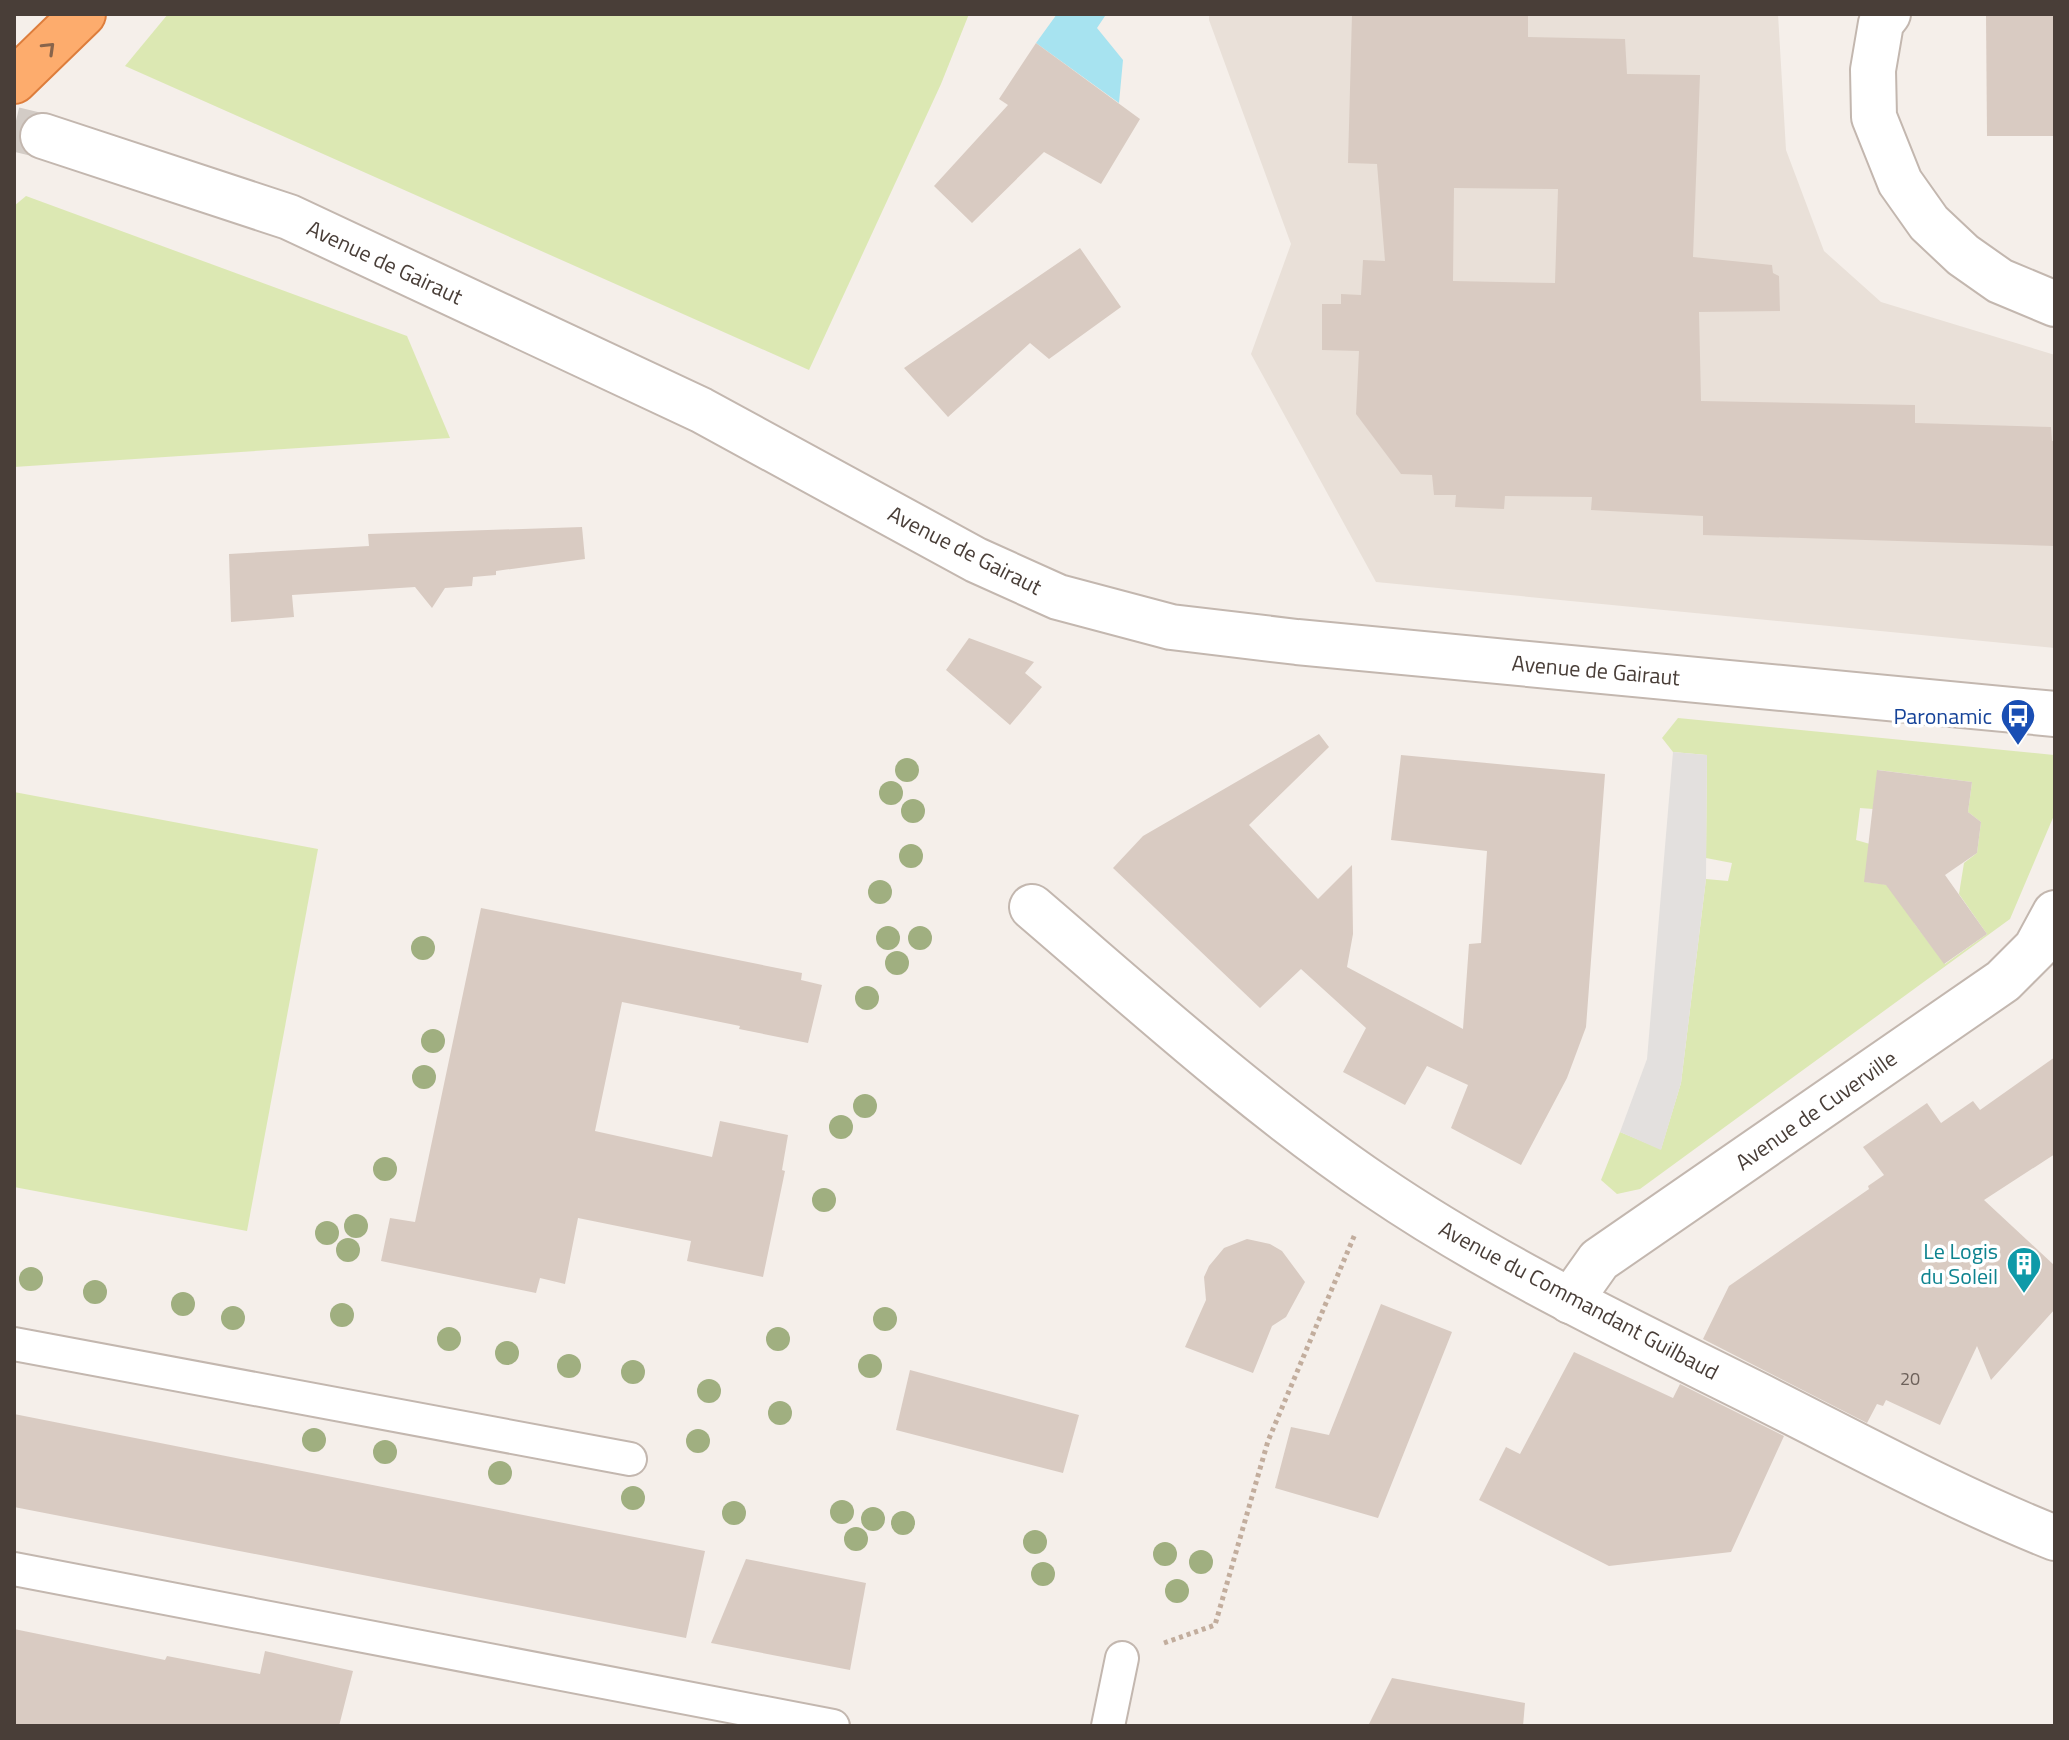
<svg xmlns="http://www.w3.org/2000/svg" width="2069" height="1740" viewBox="0 0 2069 1740" font-family="'Titillium Web',sans-serif">
<rect width="100%" height="100%" fill="#f5efea"/>
<path fill="#e9e0d8" d="M1209,14H1778L1786,150L1824,251L1881,302L2055,355V648L1376,582L1251,354L1291,244L1209,20Z"/>
<g fill="#dce8b3" fill-rule="evenodd">
<path d="M168,14H969L941,84L809,370L125,66Z"/>
<path d="M26,196L407,336L450,438L14,467V206Z"/>
<path d="M1678,718L2054,755L2055,813L2010,919L1640,1189L1617,1194L1601,1180L1620,1132L1661,1149L1681,1083L1706,879L1728,881L1732,863L1706,858L1707,755L1673,752L1662,738ZM1878,770L1972,782L1968,812L1981,822L1977,853L1964,863L1959,894L1987,934L1945,964L1914,923L1955,893L1865,882L1870,844L1856,840L1860,808L1873,809Z"/>
<path d="M14,792L318,849L247,1231L14,1187Z"/>
</g>
<path fill="#e3e0de" d="M1673,752L1707,755L1706,879L1681,1083L1661,1150L1620,1132L1647,1059Z"/>
<path fill="#a7e3f0" d="M1057,14L1105,16L1097,28L1123,60L1119,103L1036,43Z"/>
<g fill="#d9cbc2" fill-rule="evenodd">
<path d="M1352,14L1528,16V37L1625,39L1627,74L1700,75L1693,257L1772,265L1773,273L1779,276L1780,311L1699,312L1701,401L1915,405V423L2051,427L2052,441H2055V546L1703,535V516L1591,510L1592,497L1505,496L1504,509L1455,507L1456,495H1434L1432,475L1401,474L1356,414L1359,351L1322,350V304H1341V294L1361,295L1363,260L1385,261L1377,164L1348,163ZM1454,188L1558,189L1555,283L1453,281Z"/>
<path d="M1986,14H2055V136H1987Z"/>
<path d="M1036,43L1140,119L1101,184L1044,152L972,223L934,186L1008,105L999,99Z"/>
<path d="M1080,248L1121,307L1049,359L1030,343L948,417L904,368Z"/>
<path d="M582,527L585,559L496,571V575L473,577L472,586L445,588L432,608L415,587L292,595L294,617L231,622L229,554L369,546L368,534Z"/>
<path d="M969,638L1034,662L1025,673L1042,687L1010,725L946,670Z"/>
<path d="M1319,734L1329,747L1249,825L1318,899L1352,865L1353,934L1347,967L1463,1029L1469,944L1481,943L1487,851L1391,840L1401,755L1605,774L1586,1027L1567,1078L1521,1165L1451,1128L1468,1085L1427,1066L1405,1105L1343,1072L1366,1028L1301,969L1260,1008L1113,868L1143,836Z"/>
<path d="M1877,770L1972,782L1968,812L1981,822L1977,853L1945,875L1987,934L1944,964L1886,885L1864,882Z"/>
<path d="M481,908L802,973L801,980L822,985L808,1043L739,1029L740,1026L622,1002L595,1131L712,1157L720,1121L788,1135L782,1170L785,1171L763,1277L687,1261L691,1241L578,1218L565,1284L540,1278L536,1293L381,1261L390,1218L415,1222Z"/>
<path d="M2055,1057V1154L1984,1200L2055,1266V1309L1991,1380L1977,1346L1940,1425L1886,1400L1883,1406L1877,1404L1867,1423L1703,1339L1729,1286L1869,1189L1868,1186L1884,1175L1863,1147L1927,1103L1941,1123L1973,1101L1980,1110Z"/>
<path d="M1247,1239L1270,1244L1282,1251L1305,1282L1286,1317L1272,1326L1253,1373L1185,1347L1206,1300L1204,1277L1209,1266L1224,1248Z"/>
<path d="M1381,1304L1452,1332L1378,1518L1275,1488L1291,1427L1329,1435Z"/>
<path d="M1574,1352L1673,1398L1680,1384L1784,1436L1731,1552L1609,1566L1479,1500L1506,1447L1520,1454Z"/>
<path d="M910,1370L1079,1415L1063,1473L896,1430Z"/>
<path d="M14,1414L705,1551L686,1638L14,1507Z"/>
<path d="M746,1559L866,1583L850,1670L711,1643Z"/>
<path d="M14,1629L165,1660L167,1656L260,1674L265,1651L353,1671L339,1726H14Z"/>
<path d="M1392,1678L1525,1703L1523,1726H1368Z"/>
</g>
<g fill="none" stroke-linecap="round" stroke-linejoin="round">
<path stroke="#d3ccc6" stroke-width="44" stroke-dasharray="44 22" stroke-linecap="butt" d="M14,129L43,136"/>
<defs>
<g id="service">
<path d="M14,1344L630,1459"/>
<path d="M14,1569L833,1726"/>
<path d="M1108,1726L1122,1658"/>
</g>
<g id="minor">
<path d="M1888,14L1881,23L1873,70L1874,117L1900,182L1929,223L1963,255L2000,281L2055,304"/>
<path d="M1032,907C1144,1003 1254,1103 1376,1186C1495,1267 1626,1329 1754,1393C1854,1443 1952,1497 2055,1538"/>
<path d="M1570,1301L1599,1260L2003,981L2036,948L2055,913"/>
</g>
<path id="tertiary" d="M43,136L289,217L701,410L976,560L1058,597L1171,627L1297,642L2055,714"/>
<path id="motorway" d="M14,81L83,14"/>
</defs>
<use href="#service" stroke="#c3b7af" stroke-width="36"/>
<use href="#minor" stroke="#c3b7af" stroke-width="48"/>
<use href="#tertiary" stroke="#c3b7af" stroke-width="48"/>
<use href="#motorway" stroke="#dd7d3c" stroke-width="48"/>
<path stroke="#c2ad9d" stroke-width="5" stroke-dasharray="4 4" stroke-linecap="butt" d="M1164,1643L1215,1625L1268,1441L1355,1234"/>
<use href="#service" stroke="#fff" stroke-width="32"/>
<use href="#minor" stroke="#fff" stroke-width="44"/>
<use href="#tertiary" stroke="#fff" stroke-width="44"/>
<use href="#motorway" stroke="#fdac6d" stroke-width="44"/>
</g>
<g fill="#a0af80">
<circle cx="907" cy="770" r="12"/>
<circle cx="891" cy="793" r="12"/>
<circle cx="913" cy="811" r="12"/>
<circle cx="911" cy="856" r="12"/>
<circle cx="880" cy="892" r="12"/>
<circle cx="888" cy="938" r="12"/>
<circle cx="920" cy="938" r="12"/>
<circle cx="423" cy="948" r="12"/>
<circle cx="897" cy="963" r="12"/>
<circle cx="867" cy="998" r="12"/>
<circle cx="433" cy="1041" r="12"/>
<circle cx="424" cy="1077" r="12"/>
<circle cx="865" cy="1106" r="12"/>
<circle cx="841" cy="1127" r="12"/>
<circle cx="385" cy="1169" r="12"/>
<circle cx="824" cy="1200" r="12"/>
<circle cx="356" cy="1226" r="12"/>
<circle cx="327" cy="1233" r="12"/>
<circle cx="348" cy="1250" r="12"/>
<circle cx="31" cy="1279" r="12"/>
<circle cx="95" cy="1292" r="12"/>
<circle cx="183" cy="1304" r="12"/>
<circle cx="342" cy="1315" r="12"/>
<circle cx="233" cy="1318" r="12"/>
<circle cx="885" cy="1319" r="12"/>
<circle cx="449" cy="1339" r="12"/>
<circle cx="778" cy="1339" r="12"/>
<circle cx="507" cy="1353" r="12"/>
<circle cx="569" cy="1366" r="12"/>
<circle cx="870" cy="1366" r="12"/>
<circle cx="633" cy="1372" r="12"/>
<circle cx="709" cy="1391" r="12"/>
<circle cx="780" cy="1413" r="12"/>
<circle cx="314" cy="1440" r="12"/>
<circle cx="698" cy="1441" r="12"/>
<circle cx="385" cy="1452" r="12"/>
<circle cx="500" cy="1473" r="12"/>
<circle cx="633" cy="1498" r="12"/>
<circle cx="842" cy="1512" r="12"/>
<circle cx="734" cy="1513" r="12"/>
<circle cx="873" cy="1519" r="12"/>
<circle cx="903" cy="1523" r="12"/>
<circle cx="856" cy="1539" r="12"/>
<circle cx="1035" cy="1542" r="12"/>
<circle cx="1165" cy="1554" r="12"/>
<circle cx="1201" cy="1562" r="12"/>
<circle cx="1043" cy="1574" r="12"/>
<circle cx="1177" cy="1591" r="12"/>
</g>
<defs><path id="oneway-chevron" d="M-2-3.5L2.5 0L-2 3.5" fill="none" stroke-width="1.6" stroke-linecap="round" stroke-linejoin="round" transform="scale(2)"/></defs>
<use stroke="#88644b" href="#oneway-chevron" transform="translate(49 48) rotate(-44)"/>
<defs>
<symbol id="bus-pin" viewBox="-11 -11 22 30"><path d="M0 17L-7.5 6A9.5 9.5 0 1 1 7.5 6Z" fill="#1a4fb4" stroke="#fff"/><path d="M-5-6H5V4H4V6H2V4H-2V6H-4V4H-5ZM-3.5-4V0h7V-4ZM-3.5 1.2v1.5H-2V1.2ZM2 1.2v1.5H3.5V1.2Z" fill="#fff"/></symbol>
<symbol id="building-pin" viewBox="-11 -11 22 30"><path d="M0 17L-7.5 6A9.5 9.5 0 1 1 7.5 6Z" fill="#0f9aa8" stroke="#fff"/><path d="M-4-6H4V6H1V3H-1V6H-4ZM-2.5-4.3h1.7v1.8h-1.7ZM.8-4.3h1.7v1.8H.8ZM-2.5-1h1.7V.8h-1.7ZM.8-1h1.7V.8H.8Z" fill="#fff"/></symbol>
</defs>
<g fill-rule="evenodd">
<use href="#bus-pin" x="1998" y="696" width="40" height="54"/>
<use href="#building-pin" x="2004" y="1244" width="40" height="54"/>
</g>
<g text-anchor="middle" stroke-width="7" stroke-linejoin="round" paint-order="stroke">
<g font-size="18" fill="#6d615a">
<text x="1910" y="1385">20</text>
</g>
<g font-size="22" fill="#493e38" stroke="#fff">
<text transform="translate(385 262) rotate(25)" y="8">Avenue de Gairaut</text>
<text transform="translate(965 550) rotate(27)" y="8">Avenue de Gairaut</text>
<text transform="translate(1596 670) rotate(5)" y="8">Avenue de Gairaut</text>
<text transform="translate(1816 1110) rotate(-35)" y="8">Avenue de Cuverville</text>
<text transform="translate(1579 1300) rotate(28)" y="8">Avenue du Commandant Guilbaud</text>
</g>
<g font-size="22" fill="#164399" stroke="#fff" text-anchor="end">
<text x="1992" y="724">Paronamic</text>
</g>
<g font-size="22" fill="#0d838f" stroke="#fff" text-anchor="end">
<text x="1998" y="1259">Le Logis<tspan x="1998" dy="25">du Soleil</tspan></text>
</g>
</g>
<rect width="2069" height="1740" fill="none" stroke="#493e38" stroke-width="32"/>
</svg>
